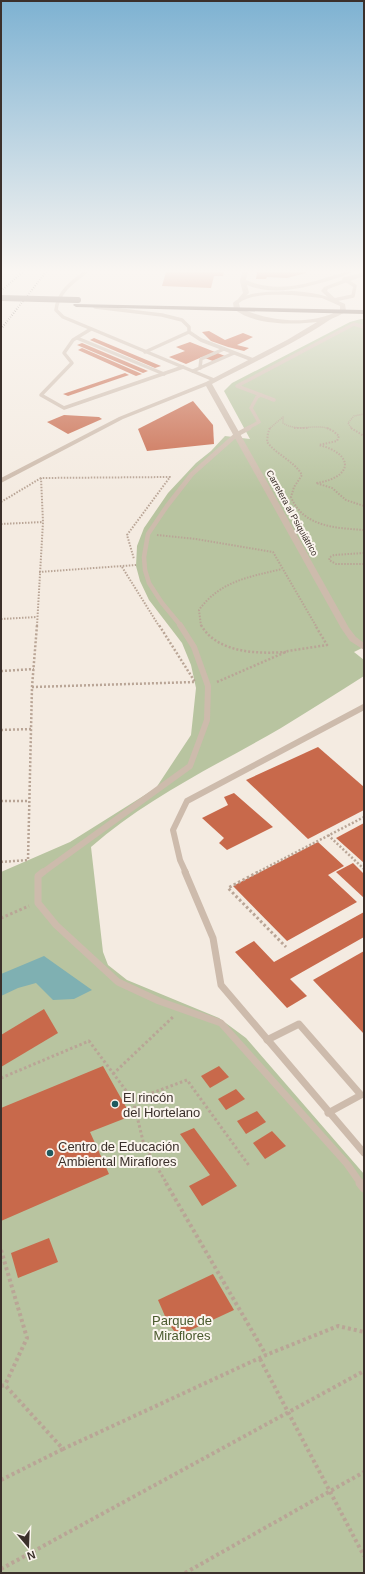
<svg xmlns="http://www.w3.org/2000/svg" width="365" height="1574" viewBox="0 0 365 1574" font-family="Arial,sans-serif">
<rect width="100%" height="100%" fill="#f4ebe1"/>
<path fill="#b8c4a0" d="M361,319H364V647L354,652L364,660V676C337,693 309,711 281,728C217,765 148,797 91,847L103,952L108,965L127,980L219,1018L246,1038L364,1174V1573H1V872L70,842L156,788L191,735L196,688L191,665L182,643L149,600L140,581L136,566L137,546L144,528L168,493L196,463L211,451L225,436L250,439L224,391L232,383L350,322Z"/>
<path fill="#7fb0b2" d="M44,956L92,990L74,999L53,1000L36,983L18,988L1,996V974Z"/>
<g fill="#c8694b">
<path d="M166,272H224L223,276H214L211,288L162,286Z"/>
<path d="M257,272H306V273L287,278L267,277L266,279H256Z"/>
<path d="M209,331L225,340L243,333L253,337L237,345L249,348L244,351L228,347L211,341L202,332Z"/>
<path d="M94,338L161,366L155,368L90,340Z"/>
<path d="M190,342L225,356L213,361L202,357L186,364L169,357L185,351L176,347Z"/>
<path d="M82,343L148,371L143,373L77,345Z"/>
<path d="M82,348L142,374L136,376L78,350Z"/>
<path d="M125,373L129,375L68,396L63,394Z"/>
<path d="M193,401L213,425L214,444L147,451L138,429Z"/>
<path d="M64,415L99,417L102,419L68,434L47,422Z"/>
<path d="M318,747L364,787V810L308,839L246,780Z"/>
<path d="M234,793L273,827L227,850L219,843L224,838L202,818L228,805L224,797Z"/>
<path d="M364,823V863L336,838Z"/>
<path d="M318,842L344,866L328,875L357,902L287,941L233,886Z"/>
<path d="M353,863L364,874V898L336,872Z"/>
<path d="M364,912V937L290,979L307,996L287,1008L235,952L254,941L274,962Z"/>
<path d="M364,951V1034L313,980Z"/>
<path d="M44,1009L58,1033L1,1067V1035Z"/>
<path d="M103,1066L131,1116L90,1132L109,1174L1,1221V1108Z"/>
<path d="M219,1066L229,1077L210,1088L201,1076Z"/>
<path d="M236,1089L245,1099L226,1110L218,1099Z"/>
<path d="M257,1111L266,1122L246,1134L237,1121Z"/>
<path d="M194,1128L237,1186L202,1206L189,1186L210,1175L180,1134Z"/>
<path d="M272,1131L286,1146L265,1159L253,1143Z"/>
<path d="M49,1238L58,1262L18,1278L11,1253Z"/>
<path d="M213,1274L234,1310L178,1336L168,1323L158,1300Z"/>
</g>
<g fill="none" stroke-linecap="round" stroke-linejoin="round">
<g stroke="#b9a596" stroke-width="1.5" stroke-dasharray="1 1" stroke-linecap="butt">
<path d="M269,429L283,417V423C298,433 314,423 330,429"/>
<path d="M352,429L348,423L354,416L364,414"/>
</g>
<g stroke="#b9a596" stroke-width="2" stroke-dasharray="1.5 1.5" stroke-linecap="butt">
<path d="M270,428L268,433L267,442C277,455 294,461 302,475L294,487L291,497C303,527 336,528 364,530"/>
<path d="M294,428H308"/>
<path d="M327,428L333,431L339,436L337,441L319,445C355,454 353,478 316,483L332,488L346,500L364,506"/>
<path d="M351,428L364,436"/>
<path d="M1,502L41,478"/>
<path d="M1,524L43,522"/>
<path d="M157,535L196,539L273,552L316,626"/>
<path d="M364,553L334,555L330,557L329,560L336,564H364"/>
<path d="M122,567L159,626"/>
<path d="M39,572L136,565"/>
<path d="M1,619L37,617"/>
<path d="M37,626L43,522L41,478L170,477L127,535L134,559"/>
<path d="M201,626L199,610C220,581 249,577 282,569"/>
</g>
<g stroke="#b9a596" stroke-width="2.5" stroke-dasharray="2 2" stroke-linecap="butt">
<path d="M201,625C217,653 257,654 286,652"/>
<path d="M1,671L34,669"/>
<path d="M217,682L288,651L327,645L315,625"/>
<path d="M32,687L195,682L159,625"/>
<path d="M1,730L31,729"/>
<path d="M1,801H29"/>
<path d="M328,835L364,869"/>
<path d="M1,862L28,860L32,687L37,625"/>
<path d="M256,873L364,817"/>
</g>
<g stroke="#b9a596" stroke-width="3" stroke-dasharray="2.5 2.5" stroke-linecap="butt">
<path d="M258,872L228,888L286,947"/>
<path d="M1,918L29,906"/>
<path d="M113,1074L174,1016"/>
<path d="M1,1078L89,1041L133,1100L144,1145L167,1184"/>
<path d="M133,1100L187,1080L250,1167"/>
</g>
<g stroke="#b9a596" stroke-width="4" stroke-dasharray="3 3" stroke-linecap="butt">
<path d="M166,1183L266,1355"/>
<path d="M1,1250L27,1338L5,1385"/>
<path d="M260,1359L364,1556"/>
<path d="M1,1386L5,1385L63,1449L266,1355L338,1326L364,1332"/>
<path d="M1,1480L63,1449"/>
<path d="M1,1569L364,1371"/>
<path d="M185,1573L364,1472"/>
</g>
<g stroke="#cdbbac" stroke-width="3.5">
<path d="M86,272C72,282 58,292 56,310L63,317L214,380"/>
<path d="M334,300L353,296L355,286L344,279L360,275"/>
<path d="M95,307L162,315L182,320L189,327V332L145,352"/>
<path d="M91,329L73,340L64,353L72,363L41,395L64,408L183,367"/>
<path d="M189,332L201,340L253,360"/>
<path d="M77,338L164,374"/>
<path d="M200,368L201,359L224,349"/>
<path d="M193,371L234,353"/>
<path d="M274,400L237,386L354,324L364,327"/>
<path d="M246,429L259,422L251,408L257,397L261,395"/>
</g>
<path stroke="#cdbbac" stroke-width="4.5" d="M181,626L162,603L149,583L145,570L144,557L148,534L167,506L192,474L236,435L249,428"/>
<g stroke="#cdbbac" stroke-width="6">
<path d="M42,873L190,766L207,720L208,686L194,647L180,625"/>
<path d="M186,873L180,860L173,830L187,801L364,707"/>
</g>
<g stroke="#cdbbac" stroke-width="7">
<path d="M43,872L38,876V903L56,925L118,982L159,1001L221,1023L347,1164L361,1184"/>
<path d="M185,872L213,938L221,985L364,1153"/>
<path d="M267,1040L299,1024L361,1095L328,1113"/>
</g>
<path stroke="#cdbbac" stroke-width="9" d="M360,1183L364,1188"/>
<g fill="#cdbbac" fill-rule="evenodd">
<path d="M242,272H248L246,280C271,291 296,287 322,279C332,276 341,272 352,272C346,276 338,277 331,280C304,288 274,296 247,285L249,293L241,301L238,299L243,293L240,281Z"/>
<path d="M364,272V276L328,289L327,291L336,299V301H332L321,291L324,287Z"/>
</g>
<path fill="#cdbbac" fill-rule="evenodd" d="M292,291C311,292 328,295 345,304L346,311C341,316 333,317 328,321C292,345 250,364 212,384L349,628L356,637L364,643V650L350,641L341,628L206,386L123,419L1,483V478L119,417L206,382L287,340L317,322C294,325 253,325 234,309L233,303C246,290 275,292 292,291ZM292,295L322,298L340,306V310C310,326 270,322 240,308L239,303C252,293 276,295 292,295Z"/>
<path fill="#7d675c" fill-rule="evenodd" d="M74,304L364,310V314L76,307L73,305Z"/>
<g stroke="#3b302b" stroke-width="2" stroke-dasharray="0.5 2" stroke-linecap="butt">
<path d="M1,291L23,272"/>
<path d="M1,329L46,272"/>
</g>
<path stroke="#7d675c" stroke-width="6" d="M1,298L78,300"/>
</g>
<linearGradient id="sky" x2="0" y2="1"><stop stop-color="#7eb2d2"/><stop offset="0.55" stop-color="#faf6f2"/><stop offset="1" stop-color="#faf6f2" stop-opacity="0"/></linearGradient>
<rect width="365" height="493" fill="url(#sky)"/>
<g fill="#1f5a5e" stroke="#fbf5ee" stroke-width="1.5">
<circle cx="115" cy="1104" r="4"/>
<circle cx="50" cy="1153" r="4"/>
</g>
<g text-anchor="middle" stroke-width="4" stroke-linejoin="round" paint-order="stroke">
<g font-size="9" fill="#3b302b" stroke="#fbf5ee">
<text transform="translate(292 513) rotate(61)" y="3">Carretera al Psiquiátrico</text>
</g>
<g font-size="13" fill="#3b302b" stroke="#fbf5ee" text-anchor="start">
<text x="123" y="1102">El rincón<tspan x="123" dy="15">del Hortelano</tspan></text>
<text x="58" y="1151">Centro de Educación<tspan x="58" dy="15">Ambiental Miraflores</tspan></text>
</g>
<g font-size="13" fill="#4a5a2e" stroke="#fbf5ee">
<text x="182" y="1325">Parque de<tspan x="182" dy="15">Miraflores</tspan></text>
</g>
</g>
<rect width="365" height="1574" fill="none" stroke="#3b302b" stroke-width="4"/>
<g transform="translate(28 1546) rotate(161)" stroke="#fbf5ee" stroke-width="3" paint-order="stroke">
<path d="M0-3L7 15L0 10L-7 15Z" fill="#3b302b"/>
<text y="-6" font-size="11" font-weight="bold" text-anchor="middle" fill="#3b302b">N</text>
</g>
</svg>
